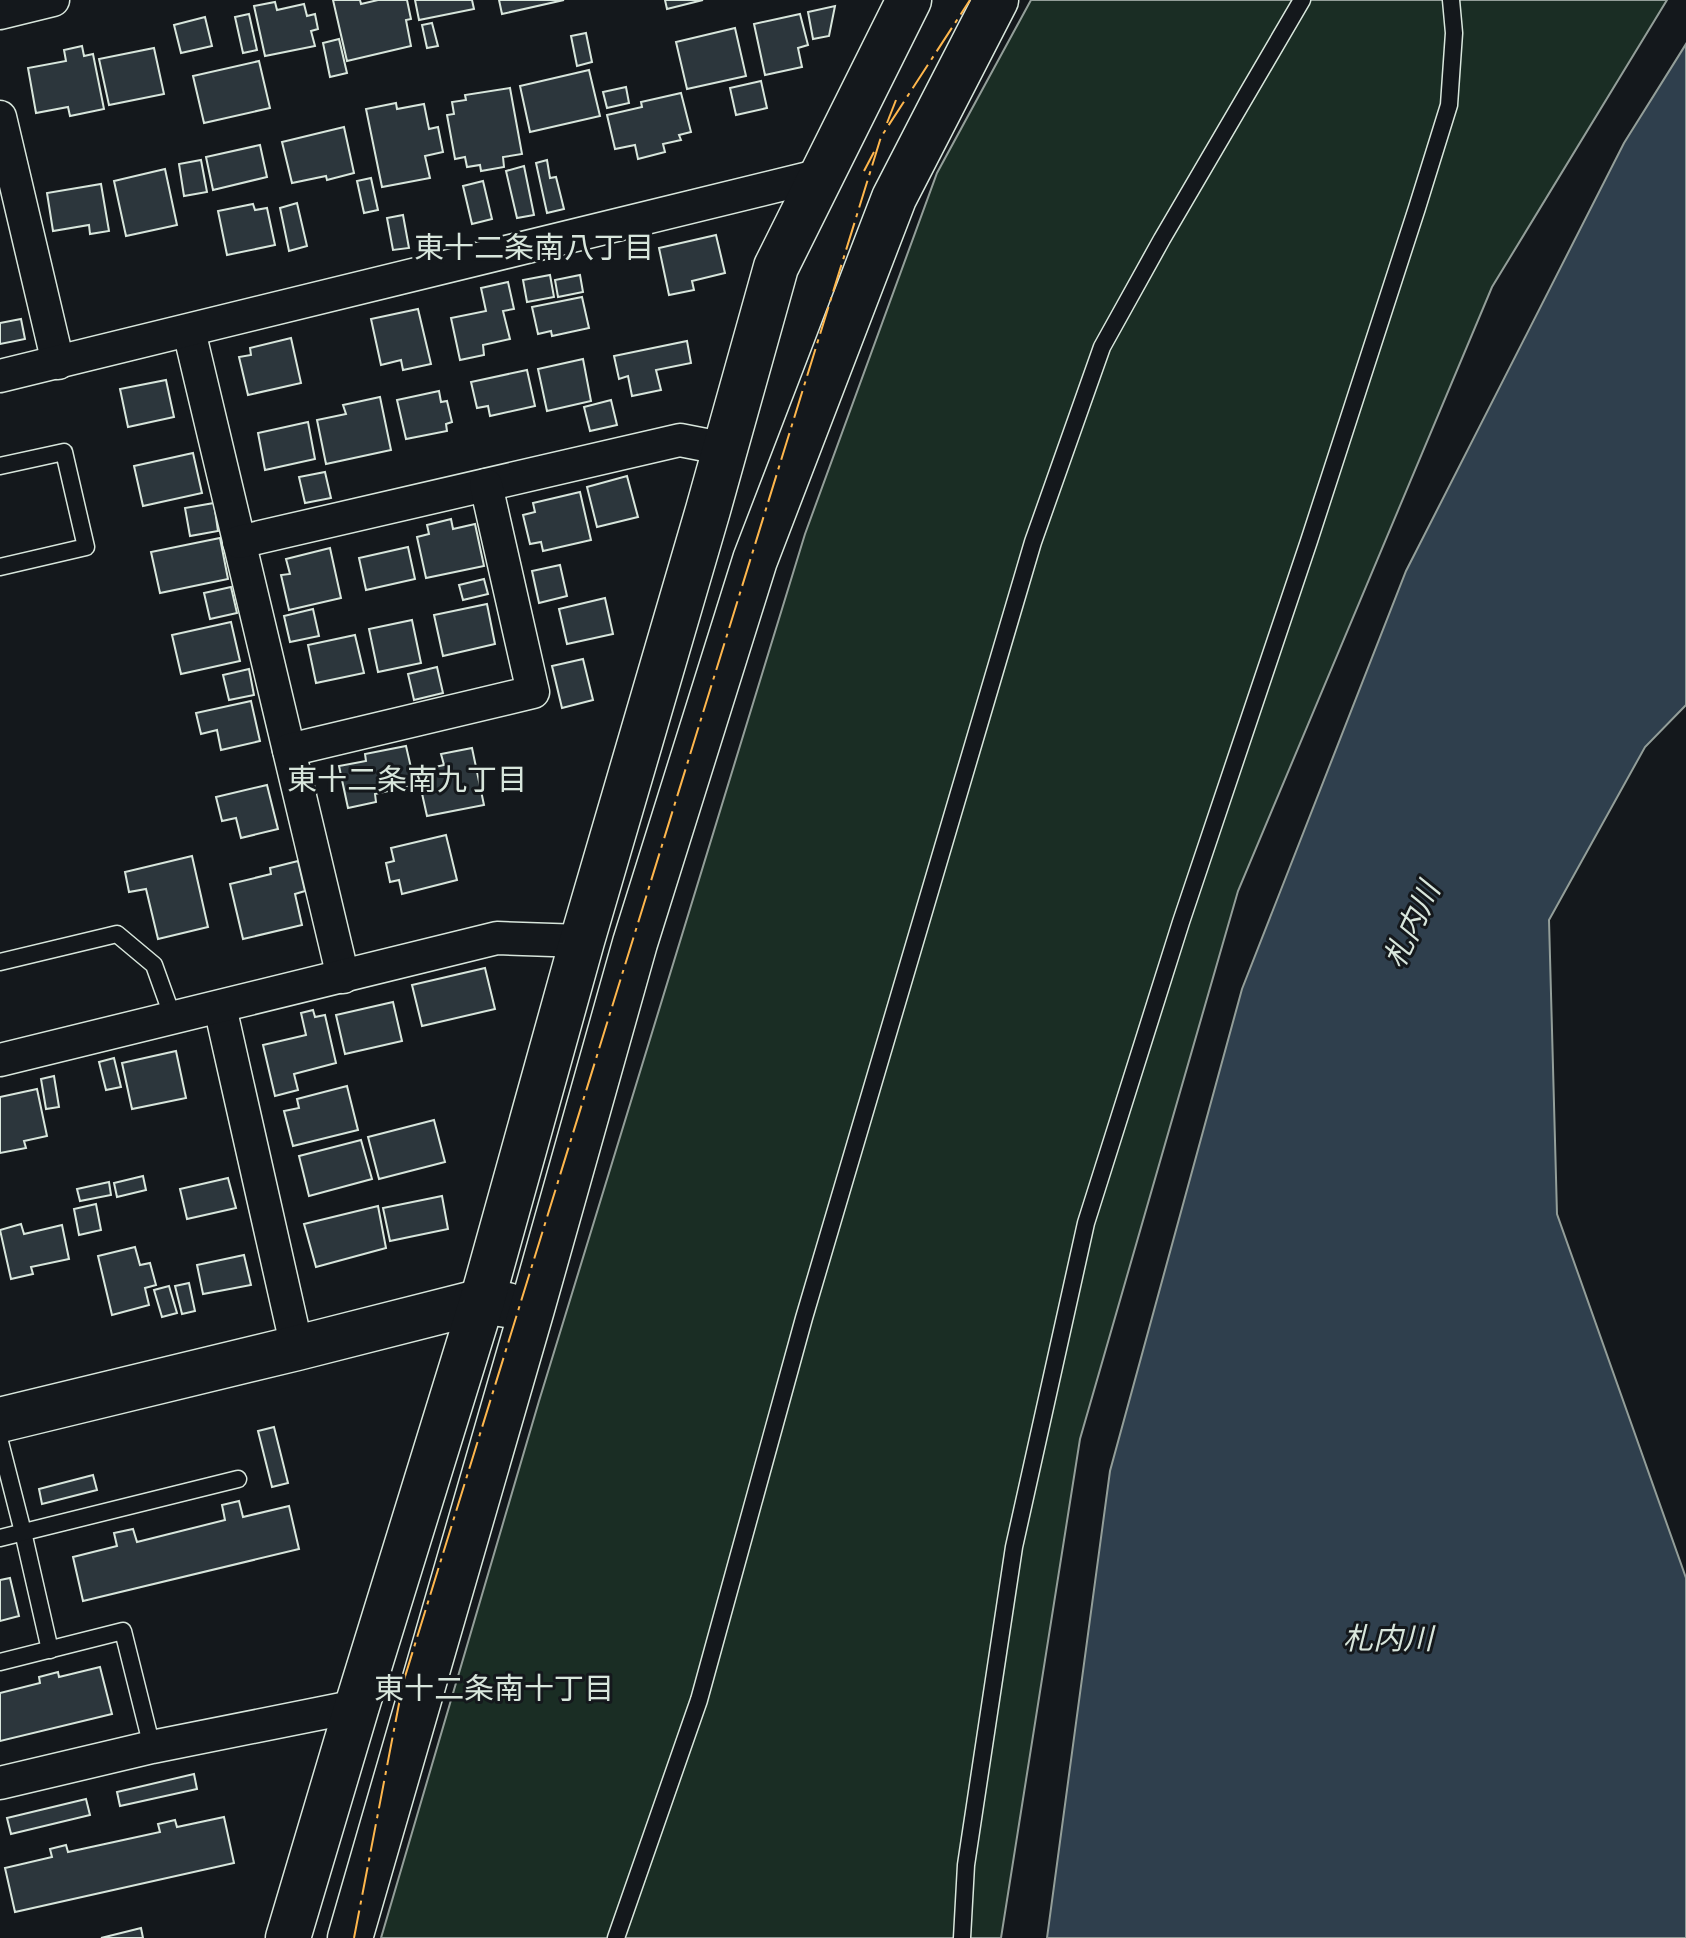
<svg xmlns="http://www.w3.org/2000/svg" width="1686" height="1938" viewBox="0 0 1686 1938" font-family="'Alegreya Sans','Noto Sans JP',sans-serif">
<rect width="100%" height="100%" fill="#14181c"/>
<path fill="#1a2d24" stroke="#939e99" stroke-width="2" d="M1031,0H1667L1492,287L1238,891L1080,1439L1001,1938H381L539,1401L805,534L937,173Z"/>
<path fill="#2f3f4d" stroke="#939e99" stroke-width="2" d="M1686,44V705L1645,747L1549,920L1557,1214L1686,1578V1938H1047L1110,1471L1242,989L1406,571L1624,143Z"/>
<g fill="#2c363c" stroke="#d8e6dc" stroke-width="2">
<path d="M333,0H360L361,4L378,0H407L411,19L406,20L411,46L347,61Z"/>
<path d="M415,0H472L474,9L419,20Z"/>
<path d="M499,0H564L502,14Z"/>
<path d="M665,0H703L667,9Z"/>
<path d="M275,2L277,10L304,4L307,16L315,14L318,29L311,31L315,46L265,56L254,6Z"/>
<path d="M835,6L829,36L813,39L808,12Z"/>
<path d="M249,14L257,50L243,53L235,17Z"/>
<path d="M800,14L808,45L798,48L802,67L765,75L754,24Z"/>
<path d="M205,17L212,46L181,53L174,25Z"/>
<path d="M432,23L438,46L427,48L422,25Z"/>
<path d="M735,28L746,76L687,89L676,42Z"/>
<path d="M586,33L592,62L577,66L571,36Z"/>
<path d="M339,39L347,73L330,77L323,43Z"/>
<path d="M82,46L84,56L93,54L104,109L70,116L68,107L36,113L28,68L66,61L64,50Z"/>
<path d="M154,48L164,94L109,105L99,59Z"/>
<path d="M259,61L270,108L204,123L193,76Z"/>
<path d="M589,70L600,116L530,132L520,86Z"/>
<path d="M761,81L767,108L736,115L730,88Z"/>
<path d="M626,87L629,103L607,108L603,92Z"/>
<path d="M510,88L522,154L503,157L504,167L481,171L480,165L467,167L465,157L455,159L447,115L454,114L452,102L466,100L465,95Z"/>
<path d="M681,93L691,132L679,135L681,140L663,144L665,152L638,159L635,145L615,149L607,115L642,107L641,102Z"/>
<path d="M396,103L397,109L424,104L429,129L438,127L443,152L425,156L430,178L382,187L366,109Z"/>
<path d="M344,127L354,173L327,180L326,176L292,183L282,142Z"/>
<path d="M260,145L267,177L213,190L206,157Z"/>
<path d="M201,160L207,192L184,196L179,164Z"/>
<path d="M547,160L550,178L556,177L564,209L547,213L536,163Z"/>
<path d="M524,166L534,215L517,218L506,171Z"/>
<path d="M165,169L177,225L126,236L114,181Z"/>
<path d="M371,178L378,210L364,213L357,181Z"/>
<path d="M483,181L492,219L472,224L463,186Z"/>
<path d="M101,184L109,231L90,234L89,225L53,231L47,193Z"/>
<path d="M297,203L307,246L289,251L280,208Z"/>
<path d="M253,204L255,210L267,208L275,245L227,255L218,211Z"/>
<path d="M403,215L409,248L393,250L387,218Z"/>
<path d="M716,235L725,273L692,281L694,290L669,295L659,248Z"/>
<path d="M550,275L554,297L527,302L523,280Z"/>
<path d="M580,275L583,292L558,297L555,280Z"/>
<path d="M508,282L514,309L503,311L510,339L483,345L484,355L460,360L451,318L486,311L481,288Z"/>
<path d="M582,297L589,328L552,336L551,331L538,334L532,307Z"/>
<path d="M418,309L431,364L403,370L401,360L381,365L371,319Z"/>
<path d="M21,319L25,339L0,344V323Z"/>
<path d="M291,338L301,383L248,395L239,357L251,355L250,348Z"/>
<path d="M687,341L691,363L656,370L661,390L632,396L628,376L619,379L614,356Z"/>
<path d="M583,359L591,401L547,411L538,369Z"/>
<path d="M527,370L535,406L490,416L488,406L477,408L471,382Z"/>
<path d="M166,380L174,417L128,427L120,389Z"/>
<path d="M439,391L441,402L447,401L452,422L446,424L447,431L406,439L397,400Z"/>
<path d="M380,397L391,450L326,464L317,420L346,414L343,405Z"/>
<path d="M611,400L617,425L590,431L584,407Z"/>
<path d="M308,422L315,459L265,470L258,433Z"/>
<path d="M193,453L202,493L143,506L134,466Z"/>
<path d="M325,472L331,498L305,503L299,477Z"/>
<path d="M627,476L638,517L597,527L587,487Z"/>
<path d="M580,492L591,540L543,551L541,542L530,544L523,515L535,512L533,503Z"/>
<path d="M214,503L218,531L190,536L185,508Z"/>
<path d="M451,519L453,529L475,524L484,566L426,578L417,537L429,534L427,525Z"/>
<path d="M220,538L228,579L160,593L151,552Z"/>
<path d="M408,547L415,579L366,590L359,558Z"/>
<path d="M330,548L341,598L289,610L281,575L290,574L286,559Z"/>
<path d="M560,565L567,596L539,603L532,571Z"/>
<path d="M484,579L488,594L463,600L459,585Z"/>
<path d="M231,587L237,613L210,619L204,593Z"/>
<path d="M605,598L613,634L567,644L559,609Z"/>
<path d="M487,604L495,644L443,656L434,615Z"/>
<path d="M313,609L319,636L290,642L284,616Z"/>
<path d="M412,620L421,663L378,672L369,629Z"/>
<path d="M231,622L240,661L181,674L172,635Z"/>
<path d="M355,635L364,673L316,683L308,645Z"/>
<path d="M583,659L593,700L562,708L552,666Z"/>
<path d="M437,667L443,693L414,700L408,674Z"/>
<path d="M249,669L254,695L229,700L223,675Z"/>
<path d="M251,701L260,741L221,750L217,730L201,734L196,713Z"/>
<path d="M406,746L415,785L375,794L376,802L348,808L339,766L366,761L365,754Z"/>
<path d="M472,748L484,805L427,816L417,771L444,765L441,754Z"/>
<path d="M267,785L278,829L241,838L236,818L222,821L216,797Z"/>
<path d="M446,835L457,880L402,894L399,880L390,882L386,863L394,861L391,848Z"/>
<path d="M192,856L208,927L158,939L146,889L129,892L125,872Z"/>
<path d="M298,861L305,891L295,894L302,925L243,939L230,884L271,874L270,868Z"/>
<path d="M485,968L495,1009L422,1026L412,985Z"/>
<path d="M393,1002L402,1041L345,1054L336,1015Z"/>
<path d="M313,1010L315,1017L325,1015L336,1063L294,1074L298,1090L275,1096L263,1045L306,1035L301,1013Z"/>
<path d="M176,1051L186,1098L132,1109L122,1063Z"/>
<path d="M114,1058L121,1087L106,1090L99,1062Z"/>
<path d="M54,1076L59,1107L46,1109L41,1079Z"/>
<path d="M347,1086L358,1130L293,1146L284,1111L299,1108L297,1099Z"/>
<path d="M37,1089L47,1136L24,1141L26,1148L0,1153V1097Z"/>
<path d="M434,1120L445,1162L379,1179L368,1137Z"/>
<path d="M361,1140L372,1179L309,1196L299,1156Z"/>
<path d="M143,1176L146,1190L117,1197L114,1183Z"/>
<path d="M228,1178L236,1208L187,1219L180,1189Z"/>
<path d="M109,1182L111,1195L80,1201L77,1189Z"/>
<path d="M442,1196L448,1229L390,1241L383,1208Z"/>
<path d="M96,1204L101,1230L79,1235L74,1209Z"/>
<path d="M378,1206L386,1248L316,1267L304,1224Z"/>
<path d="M21,1224L24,1234L62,1225L69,1259L31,1267L33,1274L11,1279L0,1230Z"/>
<path d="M135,1247L140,1265L150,1263L156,1285L145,1288L149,1305L112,1315L98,1256Z"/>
<path d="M244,1255L251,1285L203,1294L197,1265Z"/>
<path d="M189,1283L195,1311L182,1314L175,1286Z"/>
<path d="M169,1286L177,1313L162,1317L154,1290Z"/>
<path d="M274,1427L288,1483L272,1487L258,1431Z"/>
<path d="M93,1475L97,1490L42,1504L39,1489Z"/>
<path d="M239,1501L243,1517L289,1506L299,1549L83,1601L73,1557L117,1546L114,1533L133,1529L137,1542L225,1520L222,1505Z"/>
<path d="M10,1578L19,1616L0,1621V1580Z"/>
<path d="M100,1667L112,1714L0,1741V1693L40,1683L39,1677L58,1672L59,1677Z"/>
<path d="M194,1774L197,1789L120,1806L117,1792Z"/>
<path d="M86,1799L90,1815L11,1834L7,1818Z"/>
<path d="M224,1817L234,1863L15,1912L5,1868L52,1857L50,1849L66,1845L68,1852L160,1832L158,1824L175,1820L177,1827Z"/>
<path d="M141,1928L143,1938H101Z"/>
</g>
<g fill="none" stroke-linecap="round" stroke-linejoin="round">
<defs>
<g id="lane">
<path d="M0,466L64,452L86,547L0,567"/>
<path d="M0,962L117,934L154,965L173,1018"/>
<path d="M0,1442L23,1532L50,1650"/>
<path d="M0,1538L238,1479"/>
<path d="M0,1662L123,1631L152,1747"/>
<path d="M616,1938L699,1700L804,1318L1033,542L1102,347L1162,239L1302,0"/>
<path d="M962,1938L966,1865L1014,1547L1086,1223L1181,922L1309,541L1417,208L1449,105L1454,33L1451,0"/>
</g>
<g id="street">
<path d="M0,13L53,0"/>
<path d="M0,117L58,363"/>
<path d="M189,331L343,977"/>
<path d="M0,376L821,175"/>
<path d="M239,542L680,440L726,449"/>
<path d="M289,750L533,692L486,485"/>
<path d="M220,1007L297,1348"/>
<path d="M0,1060L497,938L582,941"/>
<path d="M0,1783L152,1747L357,1706"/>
</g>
<g id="secondary">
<path d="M0,1420L297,1348L482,1301L507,1305"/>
<path d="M288,1938L357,1706L482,1301L582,941L708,510L776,267L909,0"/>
<path d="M350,1938L532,1309L635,943L755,560L894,198L996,0"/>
</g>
</defs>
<use href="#lane" stroke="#d8e6dc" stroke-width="19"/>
<use href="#street" stroke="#d8e6dc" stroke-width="35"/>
<use href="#secondary" stroke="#d8e6dc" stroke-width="47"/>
<use href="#lane" stroke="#14181c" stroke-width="16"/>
<use href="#street" stroke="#14181c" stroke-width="32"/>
<use href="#secondary" stroke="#14181c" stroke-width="44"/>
<g stroke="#ffb74d" stroke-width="2" stroke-dasharray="28 6 4 6" stroke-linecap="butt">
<path d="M887,123L896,100"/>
<path d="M864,171L874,152"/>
<path d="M354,1938L403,1683L881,137L970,0"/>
</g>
</g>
<g text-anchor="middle" stroke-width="6" stroke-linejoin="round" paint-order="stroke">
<g font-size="30" fill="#d8e6dc" stroke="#14181c">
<text x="534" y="258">東十二条南八丁目</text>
<text x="407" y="790">東十二条南九丁目</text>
<text x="494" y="1699">東十二条南十丁目</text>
</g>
<g font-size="30" font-style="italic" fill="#d8e6dc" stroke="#14181c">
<text transform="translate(1412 925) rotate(-65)" y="10">札内川</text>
<text x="1388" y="1649">札内川</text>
</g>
</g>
</svg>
